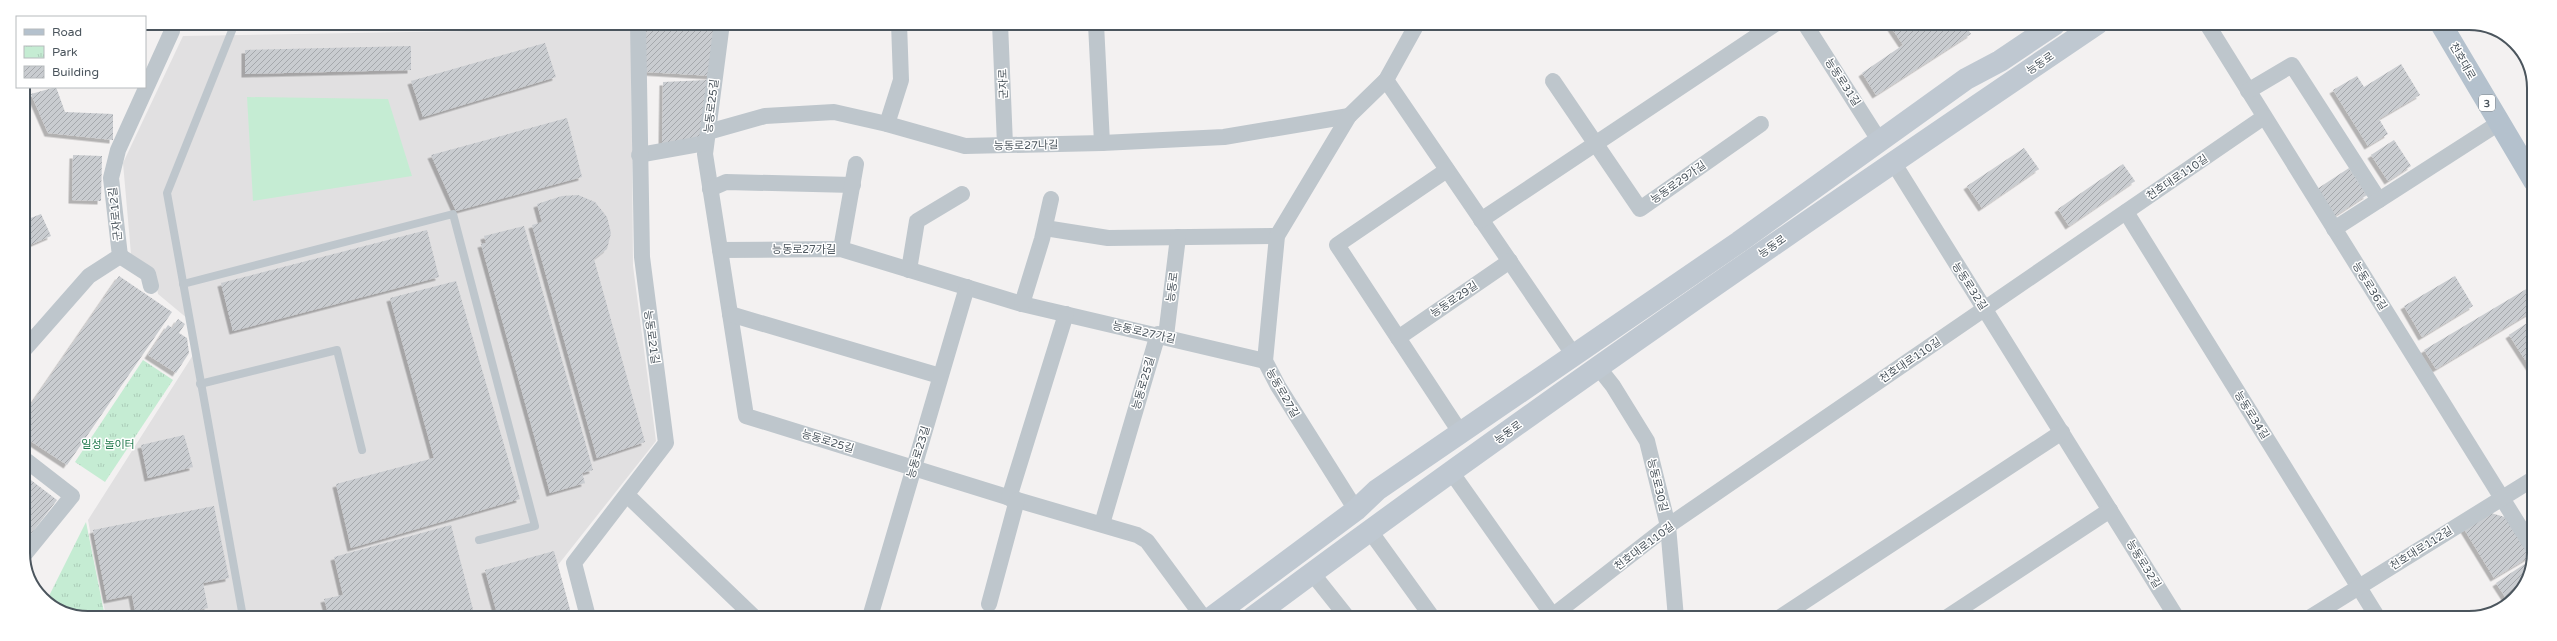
<svg xmlns="http://www.w3.org/2000/svg" width="2557" height="641" viewBox="0 0 2557 641" font-family="'Varela Round','Noto Sans KR',sans-serif">
<defs>
<pattern id="park-tufts" width="24" height="20" patternUnits="userSpaceOnUse"><rect width="24" height="20" fill="#c5ecd3"/><path d="M3 7l-1-3M5 7V3M7 7l1-3M15 17l-1-3M17 17v-4M19 17l1-3" fill="none" stroke="#abccb8"/></pattern>
<pattern id="building-hatch" width="6" height="6" patternUnits="userSpaceOnUse"><rect width="6" height="6" fill="#c9ccd0"/><path d="M-1 1l2-2M0 6l6-6M5 7l2-2" fill="none" stroke="#a5a8ac"/></pattern>
<filter id="shadow"><feDropShadow dx="-3.5" dy="3.5" stdDeviation="0" flood-color="#0004"/></filter>
</defs>
<rect width="100%" height="100%" fill="#f3f1f1"/>
<path fill="#e1e0e1" d="M631,28L633,266L656,441L558,565L572,617H106L88,520L193,355L188,319L158,294L154,271L131,254L123,163L183,36Z"/>
<path fill="#c5ecd3" d="M247,97L388,99L412,176L253,201Z"/>
<g fill="url(#park-tufts)">
<path d="M143,360L173,380L105,482L75,462Z"/>
<path d="M86,522L105,617H75L47,600Z"/>
</g>
<g fill="url(#building-hatch)" filter="url(#shadow)">
<path d="M644,23H719L713,76L645,72Z"/>
<path d="M1889,24H1926L1928,27L1933,24H1964L1971,34L1876,95L1862,73L1903,45Z"/>
<path d="M545,43L556,77L423,117L411,81Z"/>
<path d="M411,46V70L245,74V50Z"/>
<path d="M2401,64L2420,95L2379,119L2388,134L2368,146L2333,90L2357,76L2364,87Z"/>
<path d="M707,80L702,138L662,145L663,82Z"/>
<path d="M56,87L65,112L113,114V140L48,133L31,94Z"/>
<path d="M567,118L582,177L456,211L431,155Z"/>
<path d="M2394,140L2411,166L2388,181L2371,155Z"/>
<path d="M2024,148L2039,169L1982,208L1967,186Z"/>
<path d="M73,155L102,156L101,201L72,200Z"/>
<path d="M2123,164L2135,181L2069,226L2058,209Z"/>
<path d="M2349,168L2367,195L2335,216L2317,189Z"/>
<path d="M578,195L595,202L607,217L611,233L607,249L594,259L645,442L597,458L532,225L542,222L537,204L562,196Z"/>
<path d="M41,214L51,236L23,248V221Z"/>
<path d="M524,226L593,470L582,473L585,483L550,493L481,244L486,243L484,236Z"/>
<path d="M427,230L439,277L233,331L221,283Z"/>
<path d="M119,276L172,312L67,465L23,436V416Z"/>
<path d="M2455,276L2473,306L2422,337L2404,306Z"/>
<path d="M456,281L520,499L351,548L336,484L434,458L390,298Z"/>
<path d="M2533,285V311L2436,369L2424,350Z"/>
<path d="M178,319L185,324L179,333L187,338L189,353L176,373L148,355L168,325L172,328Z"/>
<path d="M2533,319V372L2509,335Z"/>
<path d="M184,435L193,467L148,478L141,445Z"/>
<path d="M23,474L57,500L24,543Z"/>
<path d="M214,506L229,578L203,583L208,608L165,617H136L132,595L107,600L93,530Z"/>
<path d="M2491,513L2508,518L2531,556L2494,578L2464,529Z"/>
<path d="M451,525L475,617H329L324,599L343,595L334,557Z"/>
<path d="M554,551L572,617H498L485,570Z"/>
<path d="M2532,559L2533,566L2509,603L2496,583Z"/>
</g>
<g fill="none" stroke-linecap="round" stroke-linejoin="round">
<g stroke="#bec6cc" stroke-width="8">
<path d="M235,23L167,193L243,617"/>
<path d="M183,284L453,214L535,526L479,540"/>
<path d="M200,384L337,350L362,450"/>
</g>
<g stroke="#bec6cc" stroke-width="16">
<path d="M722,23L705,154L746,416L1017,500L1137,535L1147,541L1203,617"/>
<path d="M1000,23L1005,145"/>
<path d="M1096,24L1102,143"/>
<path d="M1805,24L1879,140"/>
<path d="M2207,24L2533,548"/>
<path d="M1386,80L1573,354"/>
<path d="M1553,81L1640,209L1761,124"/>
<path d="M2248,91L2292,65L2379,200"/>
<path d="M887,124L901,80L899,23"/>
<path d="M708,132L765,116L834,112L887,124L965,146L1102,143L1224,137L1349,116"/>
<path d="M639,155L706,143"/>
<path d="M1893,162L2177,618"/>
<path d="M1447,170L1337,245L1460,432"/>
<path d="M710,189L726,182L853,185"/>
<path d="M2126,212L2378,618"/>
<path d="M1481,220L1775,24"/>
<path d="M1045,228L1108,238L1277,236"/>
<path d="M2334,229L2499,123"/>
<path d="M841,249L856,164"/>
<path d="M720,250L841,249L1022,304L1265,361"/>
<path d="M120,256L148,274L151,286"/>
<path d="M909,270L917,221L962,194"/>
<path d="M1022,304L1042,239L1051,199"/>
<path d="M730,314L940,376"/>
<path d="M1166,336L1178,237"/>
<path d="M1398,338L1510,261"/>
<path d="M23,351L89,276L120,256L111,178L118,150L172,31V23"/>
<path d="M1598,367L1613,386L1647,441L1668,526L1676,618"/>
<path d="M23,458L72,496L24,555"/>
<path d="M1452,473L1553,616"/>
<path d="M627,495L754,617"/>
<path d="M1009,498L1066,314"/>
<path d="M1356,510L1278,386L1265,361L1277,236L1349,116L1386,80L1417,24"/>
<path d="M1102,524L1158,334"/>
<path d="M1370,531L1432,617"/>
<path d="M1312,573L1347,617"/>
<path d="M989,604L1017,500"/>
<path d="M588,617L574,563L666,443L642,257L638,23"/>
<path d="M870,617L967,287"/>
<path d="M1551,617L1668,526L2264,117"/>
<path d="M1779,618L2062,432"/>
<path d="M1946,618L2110,510"/>
<path d="M2309,618L2533,479"/>
</g>
<g stroke="#bfc8d1" stroke-width="22">
<path d="M1212,617L1356,510L1377,490L1739,242L1966,79L2000,61L2055,24"/>
<path d="M1253,617C1529,411 1812,217 2097,24"/>
</g>
<path stroke="#b4c1cd" stroke-width="22" d="M2441,24L2534,181"/>
</g>
<g text-anchor="middle" stroke-width="3" stroke-linejoin="round" paint-order="stroke">
<rect fill="#fff" stroke="#81888e" stroke-width="1" x="2479" y="95" width="16" height="16" rx="3"/>
<g font-size="10" font-weight="bold" fill="#4b555d">
<text x="2487" y="107">3</text>
</g>
<g font-size="11" fill="#4b555d" stroke="#fff">
<text transform="translate(2463 61) rotate(60)" y="4">천호대로</text>
<text transform="translate(2040 63) rotate(-34)" y="4">능동로</text>
<text transform="translate(1843 82) rotate(57)" y="4">능동로31길</text>
<text transform="translate(1003 84) rotate(-92)" y="4">군자로</text>
<text transform="translate(711 106) rotate(-83)" y="4">능동로25길</text>
<text transform="translate(1026 145) rotate(-1)" y="4">능동로27나길</text>
<text transform="translate(2177 177) rotate(-34)" y="4">천호대로110길</text>
<text transform="translate(1678 182) rotate(-35)" y="4">능동로29가길</text>
<text transform="translate(115 214) rotate(-96)" y="4">군자로12길</text>
<text transform="translate(1772 246) rotate(-35)" y="4">능동로</text>
<text x="804" y="253">능동로27가길</text>
<text transform="translate(1970 286) rotate(57)" y="4">능동로32길</text>
<text transform="translate(2370 286) rotate(58)" y="4">능동로36길</text>
<text transform="translate(1172 287) rotate(-83)" y="4">능동로</text>
<text transform="translate(1454 299) rotate(-34)" y="4">능동로29길</text>
<text transform="translate(1144 332) rotate(13)" y="4">능동로27가길</text>
<text transform="translate(652 337) rotate(82)" y="4">능동로21길</text>
<text transform="translate(1910 360) rotate(-34)" y="4">천호대로110길</text>
<text transform="translate(1143 383) rotate(-74)" y="4">능동로25길</text>
<text transform="translate(1283 393) rotate(60)" y="4">능동로27길</text>
<text transform="translate(2252 415) rotate(58)" y="4">능동로34길</text>
<text transform="translate(1508 432) rotate(-36)" y="4">능동로</text>
<text transform="translate(828 441) rotate(17)" y="4">능동로25길</text>
<text transform="translate(918 452) rotate(-73)" y="4">능동로23길</text>
<text transform="translate(1658 485) rotate(76)" y="4">능동로30길</text>
<text transform="translate(1644 546) rotate(-37)" y="4">천호대로110길</text>
<text transform="translate(2421 548) rotate(-32)" y="4">천호대로112길</text>
<text transform="translate(2144 564) rotate(58)" y="4">능동로32길</text>
</g>
<g font-size="11" fill="#21794c" stroke="#fff">
<text x="108" y="448">일성 놀이터</text>
</g>
</g>
<path d="M0 0H2557V641H0ZM88 30H2469A58 58 0 0 1 2527 88V553A58 58 0 0 1 2469 611H88A58 58 0 0 1 30 553V88A58 58 0 0 1 88 30Z" fill="#fff" fill-rule="evenodd"/>
<path fill="none" stroke="#4b555d" stroke-width="2" d="M88 30H2469A58 58 0 0 1 2527 88V553A58 58 0 0 1 2469 611H88A58 58 0 0 1 30 553V88A58 58 0 0 1 88 30Z"/>
<rect x="16" y="16" width="130" height="72" fill="#ffffff" stroke="#b7bbbe"/>
<rect x="24" y="29" width="20" height="6" fill="#b4c1cd" stroke="#b7bbbe"/>
<text x="52" y="36" font-size="12" fill="#4b555d">Road</text>
<rect x="24" y="46" width="20" height="12" fill="url(#park-tufts)" stroke="#b7bbbe"/>
<text x="52" y="56" font-size="12" fill="#4b555d">Park</text>
<rect x="24" y="66" width="20" height="12" fill="url(#building-hatch)" stroke="#b7bbbe"/>
<text x="52" y="76" font-size="12" fill="#4b555d">Building</text>
</svg>
